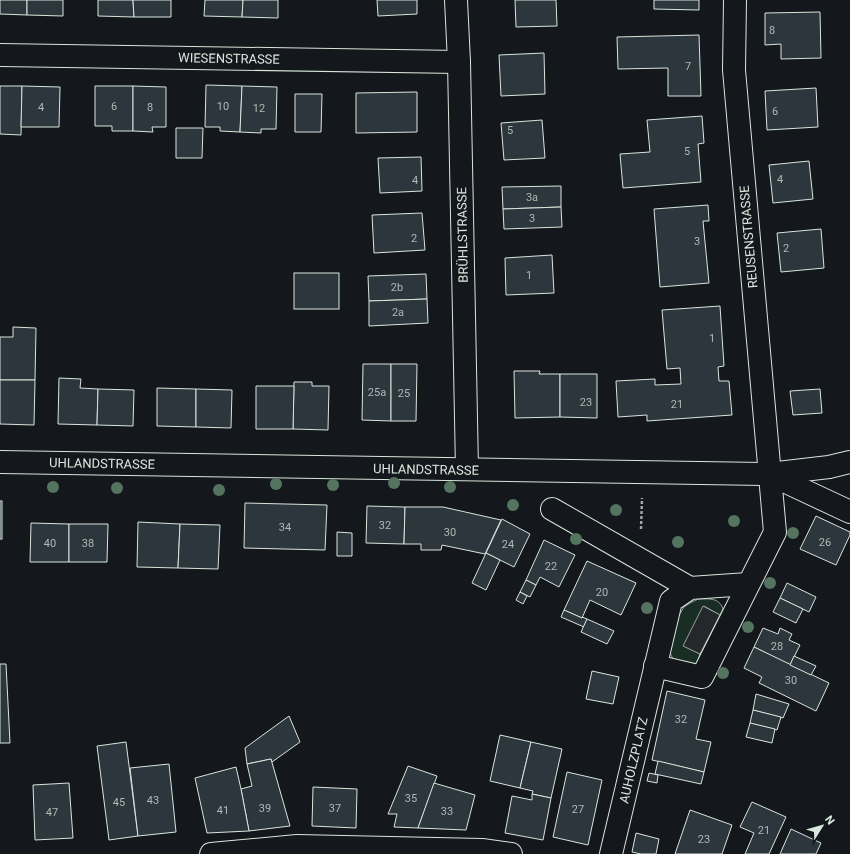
<svg xmlns="http://www.w3.org/2000/svg" width="850" height="854" viewBox="0 0 850 854" font-family="Roboto,sans-serif">
<rect width="100%" height="100%" fill="#14181c"/>
<path fill="#1a2d24" stroke="#939e99" d="M698,599C708,599 719,597 723,609L720,615L704,606L684,646L700,654L697,663L693,666L673,659L669,651L678,617L684,607L690,603Z"/>
<path fill="#24282b" stroke="#939e99" d="M703,606L720,615L700,654L683,646Z"/>
<g fill="#2c363c" stroke="#d8e6dc">
<path d="M0,0H27V15L0,14Z"/>
<path d="M27,0H63V16L27,15Z"/>
<path d="M98,0H133L134,17L98,16Z"/>
<path d="M133,0H171V17H134Z"/>
<path d="M205,0H243L242,17L204,16Z"/>
<path d="M243,0H278V18L242,17Z"/>
<path d="M377,0H417V14L378,16Z"/>
<path d="M515,0H556L557,26L516,27Z"/>
<path d="M654,0H699V10L654,9Z"/>
<path d="M820,12L821,58L781,59V44L765,45V13Z"/>
<path d="M699,35L701,96H668V68L618,69L617,37Z"/>
<path d="M544,53L545,94L501,96L499,55Z"/>
<path d="M206,85L242,86L240,132L220,131V127H205Z"/>
<path d="M0,86H22L21,135L0,134Z"/>
<path d="M22,86L60,87L59,127H21Z"/>
<path d="M95,86H133V131H112V126H95Z"/>
<path d="M133,86L166,87V127H152L153,132L133,131Z"/>
<path d="M242,86L277,87L276,129H261V133L240,132Z"/>
<path d="M816,88L818,127L767,130L765,91Z"/>
<path d="M417,92V132L356,133V93Z"/>
<path d="M295,94H322L321,132H295Z"/>
<path d="M702,116L704,143L698,144L701,182L623,188L620,154L650,152L647,120Z"/>
<path d="M542,120L545,158L504,160L501,123Z"/>
<path d="M176,128H203L202,158H176Z"/>
<path d="M421,157L422,191L380,193L378,158Z"/>
<path d="M809,161L813,199L773,203L769,165Z"/>
<path d="M561,186V207L503,209L502,187Z"/>
<path d="M708,205L709,221H703L709,283L660,287L654,209Z"/>
<path d="M561,207L562,227L504,229L503,209Z"/>
<path d="M422,213L425,250L374,253L372,215Z"/>
<path d="M821,229L824,268L781,272L777,233Z"/>
<path d="M552,255L554,293L506,295L505,258Z"/>
<rect x="294" y="273" width="45" height="36"/>
<path d="M426,274L427,299L369,301L368,276Z"/>
<path d="M427,299L428,323L369,326V301Z"/>
<path d="M720,306L724,366L718,367L719,381H729L732,415L647,421V415L618,417L616,381L655,379V385L681,384L680,368L667,369L662,310Z"/>
<path d="M13,327L36,328L35,380H0V337H13Z"/>
<path d="M363,364H391V421L362,420Z"/>
<path d="M391,364H417L416,421H391Z"/>
<path d="M514,371H540L539,374H560V417L515,418Z"/>
<path d="M560,374H597V418L560,417Z"/>
<path d="M59,378L81,379L80,388L98,389L97,425L58,424Z"/>
<path d="M0,380H35L34,425L0,424Z"/>
<path d="M294,382H312V386H329L328,430L293,429Z"/>
<path d="M256,386H294L293,429H256Z"/>
<path d="M157,388L196,389V427L157,426Z"/>
<path d="M98,389L134,390L133,426L97,425Z"/>
<path d="M196,389L232,390L231,428L196,427Z"/>
<path d="M820,389L822,413L793,415L790,391Z"/>
<rect x="0" y="501" width="2" height="38"/>
<path d="M245,503L327,505L325,550L244,548Z"/>
<path d="M367,506L405,507L404,544L366,543Z"/>
<path d="M405,507H443L501,520L485,554L442,545L441,550H421V544H404Z"/>
<path d="M816,516L850,532V535L836,565L800,549Z"/>
<path d="M502,519L530,534L514,567L486,553Z"/>
<path d="M138,522L180,524L178,568L137,567Z"/>
<path d="M31,523L69,524V562H30Z"/>
<path d="M69,524H108L107,562H69Z"/>
<path d="M180,524L220,525L218,569L178,568Z"/>
<path d="M337,532L352,533V556H337Z"/>
<path d="M544,540L575,555L559,587L540,577L536,585L526,580Z"/>
<path d="M486,553L500,560L486,590L472,583Z"/>
<path d="M587,561L636,583L621,615L590,600L582,618L564,610Z"/>
<path d="M526,580L536,585L530,597L520,592Z"/>
<path d="M787,583L816,597L809,612L780,598Z"/>
<path d="M520,592L527,596L523,604L516,600Z"/>
<path d="M780,598L803,609L796,623L773,612Z"/>
<path d="M564,610L582,618V617L587,619L584,627L561,617Z"/>
<path d="M587,619L614,631L607,644L581,632Z"/>
<path d="M763,628L778,634L780,628L792,634L789,640L800,645L790,665L754,647Z"/>
<path d="M754,647L829,683L816,711L759,683L762,677L744,668Z"/>
<path d="M794,656L816,666L811,675L790,665Z"/>
<path d="M0,664H6L10,743H0Z"/>
<path d="M592,671L619,677L613,704L586,699Z"/>
<path d="M667,691L705,700L696,739L711,742L704,772L652,760Z"/>
<path d="M756,694L789,704L783,718L753,710Z"/>
<path d="M753,710L781,717L777,730L750,723Z"/>
<path d="M289,716L300,742L272,762L271,759L247,764L245,748Z"/>
<path d="M750,723L775,729L772,743L746,737Z"/>
<path d="M500,735L531,742L520,788L490,781Z"/>
<path d="M126,742L138,836L109,840L97,746Z"/>
<path d="M531,742L562,749L551,798L532,794L533,791L520,788Z"/>
<path d="M271,759L290,826L249,831L241,789L252,786L247,764Z"/>
<path d="M658,761L704,772L701,784L655,774Z"/>
<path d="M169,764L176,832L138,836L130,768Z"/>
<path d="M408,766L437,776L418,828L394,827L397,814H388Z"/>
<path d="M236,767L241,789L249,831L207,833L195,778Z"/>
<path d="M567,772L602,780L588,845L553,837Z"/>
<path d="M649,773L658,775L657,783L647,781Z"/>
<path d="M69,783L73,838L35,840L33,785Z"/>
<path d="M434,783L475,795L466,830L418,828Z"/>
<path d="M313,787L357,789L356,828L312,826Z"/>
<path d="M532,794L551,798L543,840L505,833L512,796L532,800Z"/>
<path d="M752,802L786,817L769,854H745L754,833L740,827Z"/>
<path d="M690,810L732,825L722,854H675Z"/>
<path d="M791,829L821,843L816,854H780Z"/>
<path d="M636,833L659,839L656,854H641L632,852Z"/>
</g>
<g fill="none" stroke-linecap="round" stroke-linejoin="round">
<defs>
<g id="minor">
<path d="M456,0L459,62L467,469"/>
<path d="M0,55L459,62"/>
<path d="M0,462L769,474L829,467L850,462"/>
<path d="M769,474L850,512"/>
<path d="M552,509L690,588"/>
<path d="M655,666L702,677L775,532L734,70L735,0"/>
<path d="M211,854L297,846L482,850L511,854"/>
<path d="M611,854L671,601L690,588L748,584"/>
</g>
</defs>
<use href="#minor" stroke="#d8e6dc" stroke-width="24"/>
<path stroke="#9da8a2" stroke-width="2.5" stroke-dasharray="3 2" stroke-linecap="butt" d="M641,529L642,498"/>
<use href="#minor" stroke="#14181c" stroke-width="22"/>
</g>
<g fill="#55745f">
<circle cx="394" cy="483" r="6"/>
<circle cx="276" cy="484" r="6"/>
<circle cx="333" cy="485" r="6"/>
<circle cx="53" cy="487" r="6"/>
<circle cx="450" cy="487" r="6"/>
<circle cx="117" cy="488" r="6"/>
<circle cx="219" cy="490" r="6"/>
<circle cx="513" cy="505" r="6"/>
<circle cx="616" cy="510" r="6"/>
<circle cx="734" cy="521" r="6"/>
<circle cx="793" cy="533" r="6"/>
<circle cx="576" cy="539" r="6"/>
<circle cx="678" cy="542" r="6"/>
<circle cx="770" cy="583" r="6"/>
<circle cx="647" cy="608" r="6"/>
<circle cx="748" cy="627" r="6"/>
<circle cx="723" cy="673" r="6"/>
</g>
<g text-anchor="middle" stroke-width="3" stroke-linejoin="round" paint-order="stroke">
<g font-size="11" fill="#adbab4">
<text x="772" y="34">8</text>
<text x="688" y="70">7</text>
<text x="114" y="110">6</text>
<text x="223" y="110">10</text>
<text x="41" y="111">4</text>
<text x="150" y="111">8</text>
<text x="259" y="112">12</text>
<text x="775" y="115">6</text>
<text x="510" y="134">5</text>
<text x="687" y="155">5</text>
<text x="780" y="183">4</text>
<text x="415" y="184">4</text>
<text x="532" y="201">3a</text>
<text x="532" y="222">3</text>
<text x="414" y="242">2</text>
<text x="697" y="245">3</text>
<text x="786" y="252">2</text>
<text x="529" y="279">1</text>
<text x="397" y="291">2b</text>
<text x="398" y="316">2a</text>
<text x="712" y="342">1</text>
<text x="377" y="396">25a</text>
<text x="404" y="397">25</text>
<text x="586" y="406">23</text>
<text x="677" y="408">21</text>
<text x="385" y="529">32</text>
<text x="285" y="531">34</text>
<text x="450" y="536">30</text>
<text x="825" y="546">26</text>
<text x="50" y="547">40</text>
<text x="88" y="547">38</text>
<text x="508" y="548">24</text>
<text x="551" y="570">22</text>
<text x="602" y="596">20</text>
<text x="777" y="650">28</text>
<text x="791" y="684">30</text>
<text x="681" y="723">32</text>
<text x="411" y="802">35</text>
<text x="153" y="804">43</text>
<text x="119" y="806">45</text>
<text x="265" y="812">39</text>
<text x="335" y="812">37</text>
<text x="578" y="813">27</text>
<text x="223" y="814">41</text>
<text x="447" y="815">33</text>
<text x="52" y="816">47</text>
<text x="764" y="834">21</text>
<text x="704" y="843">23</text>
</g>
<g font-size="13" fill="#d8e6dc" stroke="#14181c">
<text transform="translate(229 58) rotate(1)" y="5">WIESENSTRASSE</text>
<text transform="translate(462 235) rotate(-91)" y="5">BRÜHLSTRASSE</text>
<text transform="translate(748 237) rotate(-95)" y="5">REUSENSTRASSE</text>
<text transform="translate(102 463) rotate(1)" y="5">UHLANDSTRASSE</text>
<text transform="translate(426 469) rotate(1)" y="5">UHLANDSTRASSE</text>
<text transform="translate(633 760) rotate(-77)" y="5">AUHOLZPLATZ</text>
</g>
</g>
<g transform="translate(822 826) rotate(53)" stroke="#14181c" stroke-width="3" paint-order="stroke">
<path d="M0-3L7 15L0 10L-7 15Z" fill="#d8e6dc"/>
<text y="-6" font-size="11" font-weight="bold" text-anchor="middle" fill="#d8e6dc">N</text>
</g>
</svg>
